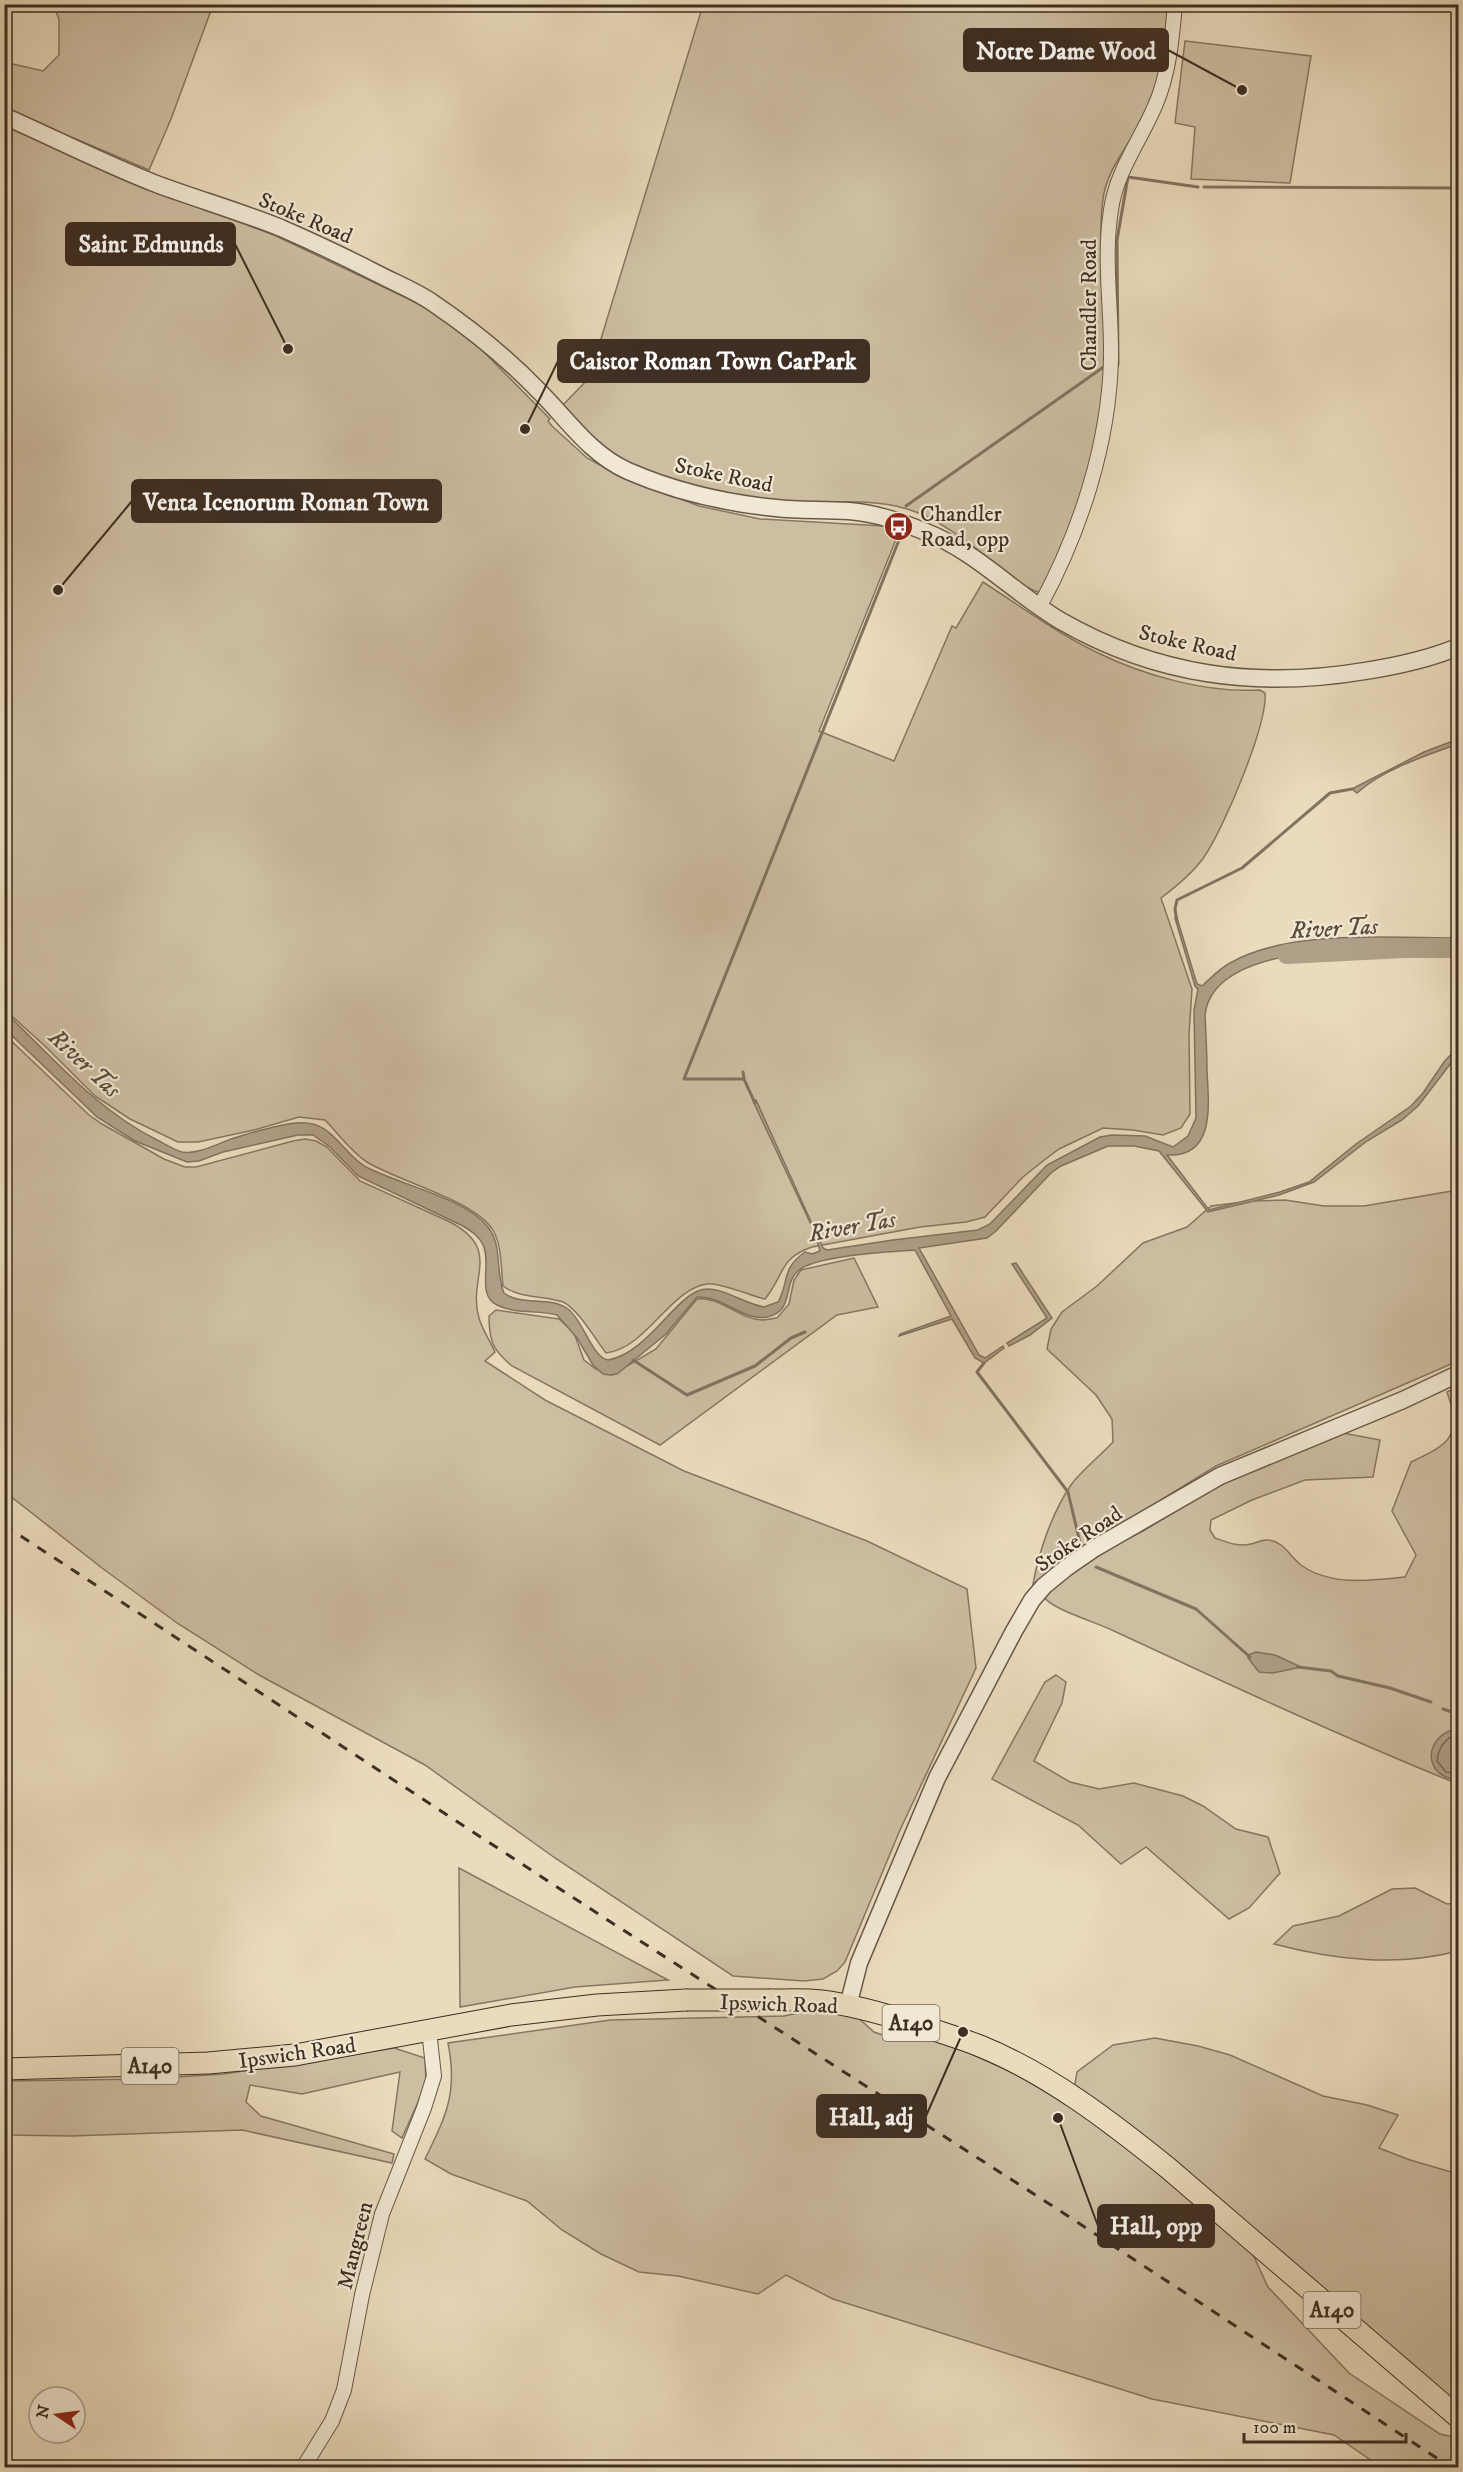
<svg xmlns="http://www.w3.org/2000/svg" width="1463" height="2472" viewBox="0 0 1463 2472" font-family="'IM FELL DW Pica',serif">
<rect width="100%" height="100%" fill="#eadbbc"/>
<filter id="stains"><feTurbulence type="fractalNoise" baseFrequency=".00333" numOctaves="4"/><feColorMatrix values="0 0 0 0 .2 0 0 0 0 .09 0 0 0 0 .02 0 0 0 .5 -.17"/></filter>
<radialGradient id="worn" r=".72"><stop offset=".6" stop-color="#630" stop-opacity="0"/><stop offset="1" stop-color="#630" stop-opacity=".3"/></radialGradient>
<g fill="#cdbea2" stroke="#867662" stroke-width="1.5">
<path d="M53,5H213L171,119L149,170L5,109L4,62L43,71L59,55V19Z"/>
<path d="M703,5H1173C1170,25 1170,48 1165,68C1160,85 1150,106 1141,122C1127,148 1107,169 1103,199C1097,243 1106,287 1106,331C1108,426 1081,509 1041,593C1022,587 1007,573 992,561C968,542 936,517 907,509C868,497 825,504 785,502C732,499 651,481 608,450C591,437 577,421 563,405L589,378Z"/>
<path d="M1185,41L1311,56L1290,183L1191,179L1195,127L1175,123Z"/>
<path d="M5,121L152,189L274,235L428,308L478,346L550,419L548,421L552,426L587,458L620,476L699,506L760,519L901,527L819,731L894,761L952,626L956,628L983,582C1020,606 1057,633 1096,652C1145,676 1206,693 1260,690L1265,693C1268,724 1223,830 1204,857C1193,873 1177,886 1161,898L1192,989L1189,1034L1190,1114L1181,1128L1163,1135L1133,1130L1103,1128L1059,1149L1043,1161L1023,1177L985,1217L966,1222L920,1227L812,1247C779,1258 784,1276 765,1299C752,1296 718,1282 707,1284C670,1289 647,1348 606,1353C596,1340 577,1308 563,1302C543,1295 520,1299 503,1286C501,1269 502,1248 494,1232C478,1201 397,1181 367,1162C350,1151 339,1134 325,1120L299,1117L254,1130L198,1142H178L130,1119L95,1096L45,1046L5,1010Z"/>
<path d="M4,1034L89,1115L102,1124L164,1159L185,1167H196L293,1141L305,1139L316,1141L327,1147L360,1181L450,1222C503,1250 467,1278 479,1318C482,1329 490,1341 495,1352L485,1361L545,1400L684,1471L867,1541L967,1589L976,1668L900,1830L845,1962L837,1971L823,1979L804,1981L733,1976L555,1858L425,1765L259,1675L177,1623L102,1568L5,1492Z"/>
<path d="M1458,1190V1361L1216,1466L1091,1543L1033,1584C1039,1551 1052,1513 1071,1485C1079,1473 1102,1454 1113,1442L1112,1419L1096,1395L1047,1349L1051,1329L1062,1312L1097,1286L1143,1243L1187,1227L1211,1206L1251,1201L1285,1200L1324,1206H1364Z"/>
<path d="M854,1258L878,1307L837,1315L660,1445L512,1366C493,1350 489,1342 489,1316L496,1310L559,1319L574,1333L584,1360L596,1369L612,1375L656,1349L697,1299C720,1296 739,1319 762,1320C767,1320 773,1318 777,1318L789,1304L794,1280L801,1270Z"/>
<path d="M1458,1387V1784C1342,1737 1228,1684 1114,1631C1098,1623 1052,1609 1045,1598L1046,1591L1097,1553L1143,1531L1226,1481L1343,1433L1380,1440L1373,1477L1305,1480L1252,1500L1211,1520L1210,1530L1215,1538C1227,1542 1237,1547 1251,1544C1257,1543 1262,1539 1268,1540C1285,1542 1289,1556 1301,1565C1330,1586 1371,1581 1405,1577L1416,1555L1392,1511L1411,1462C1449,1444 1463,1437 1447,1392Z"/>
<path d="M1056,1675L1066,1682L1062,1703L1034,1761L1070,1782L1099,1789L1134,1783L1183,1796L1203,1806L1236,1829L1268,1837L1280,1873L1249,1908L1229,1919L1146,1847L1121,1864L1078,1825L992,1779L1045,1682Z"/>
<path d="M459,1868L668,1980L575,1987L460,2007Z"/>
<path d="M1415,1888L1447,1904L1458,1903V1951C1397,1967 1335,1960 1274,1944L1293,1926L1339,1916L1392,1889Z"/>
<path d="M817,2009L855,2015L874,2032L897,2040L943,2041L1020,2076L1067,2104L1115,2137L1250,2248L1268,2287L1349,2373L1440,2434L1458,2438V2467H1381L1334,2435L1152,2399L833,2299L786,2275L758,2294L678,2276L639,2272L601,2254L562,2230L527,2201L451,2174L425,2159C446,2116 458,2093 448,2043L610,2020L784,2016Z"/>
<path d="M1155,2038L1198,2046L1230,2055L1323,2096L1367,2105L1398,2115L1379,2148L1410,2160L1458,2174V2409L1074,2090L1077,2072L1113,2045Z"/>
<path d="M394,2048L425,2058L426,2084L402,2138L392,2131L400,2072L302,2094L250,2085L246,2102L261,2116L394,2154L392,2163L242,2130L72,2136L5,2135V2081L144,2079L224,2074Z"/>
</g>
<g fill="#b0a088" stroke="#827260" stroke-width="1.5">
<path d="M1458,739V744C1427,755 1382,770 1357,793L1352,789L1424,752Z"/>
<path d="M1175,918H1177L1197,984L1202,986C1211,978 1219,969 1230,963C1289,929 1392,938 1458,938V950C1401,949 1214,935 1205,1015C1206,1034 1207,1053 1207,1072C1209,1106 1215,1158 1167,1155L1209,1210L1280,1192L1309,1182L1356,1144L1411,1106L1423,1093L1444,1062L1458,1047V1054L1418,1106L1402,1120L1367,1141L1314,1182L1279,1195L1208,1212L1159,1151L1134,1146H1108L1061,1166L1051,1173L996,1231L987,1238L919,1248L979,1355L985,1358L1003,1346L1004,1348L984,1363L975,1358L952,1319L899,1336L900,1334L951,1316L915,1250C890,1252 815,1255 798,1271C782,1285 795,1311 767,1317C745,1322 721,1295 697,1297L666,1334L617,1374L610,1375L603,1374L593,1365L577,1338L557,1315C538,1310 514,1314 497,1305C476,1296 492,1262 483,1245C479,1236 471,1231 463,1226L358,1176L330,1147L313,1135H298L223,1152L199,1161L187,1162L135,1141L97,1117L5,1029V1012C53,1058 97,1110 157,1140C165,1144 174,1150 182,1152C198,1155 219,1143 234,1138C254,1132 276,1125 296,1123C333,1119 340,1152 366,1167C398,1184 465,1198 488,1227C503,1246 495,1272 504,1293C521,1306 550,1296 568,1309C583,1320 592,1357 608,1360C650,1353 678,1289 707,1289C726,1289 745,1304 764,1307L778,1302C790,1281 780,1270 805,1252L812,1254L820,1251L815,1233L753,1101L756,1100L823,1248L827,1250L893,1240L978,1230L990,1224L1047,1165L1100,1137L1112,1135L1145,1136L1173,1147L1188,1136L1196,1118L1194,1010L1198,989L1195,986Z"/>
<path d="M1016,1263L1052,1318L1030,1335L1009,1346L1007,1343L1047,1318L1012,1264Z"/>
<path d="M1256,1652L1275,1655L1301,1667L1273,1673L1259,1672L1248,1658V1655Z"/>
<path d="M1452,1730L1458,1733V1780C1424,1777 1423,1740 1452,1730Z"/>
</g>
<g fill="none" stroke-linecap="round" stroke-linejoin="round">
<path stroke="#776756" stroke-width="1.5" d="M1458,1738L1450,1737C1442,1744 1438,1750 1437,1761L1446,1772L1458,1774"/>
<g stroke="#827260" stroke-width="3">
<path d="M1204,187L1458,188"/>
<path d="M1118,365L1117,240L1128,177L1198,187"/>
<path d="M906,506L1105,366"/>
<path d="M1177,922L1175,909L1177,900L1242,868L1330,793L1352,789"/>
<path d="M743,1072L744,1079L755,1103"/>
<path d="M744,1079H684L903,530"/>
<path d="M633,1360L687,1395L755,1366L791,1338L805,1332"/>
<path d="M984,1363L977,1372L1068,1492L1080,1543"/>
<path d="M1096,1567L1196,1609L1250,1657"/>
<path d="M1298,1667L1331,1671L1338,1676L1390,1688L1431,1702"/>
<path d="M1443,1709L1458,1714"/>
</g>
<path stroke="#b0a088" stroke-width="20" d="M1287,954L1404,948H1458"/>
<defs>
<g id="minor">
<path d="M1040,606C1080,532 1109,444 1111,359C1112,310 1103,259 1111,210C1116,172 1140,141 1155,106C1169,74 1172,39 1175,4"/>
<path d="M303,2468L332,2421L344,2390L362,2295L382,2214L424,2108L434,2076L429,2030"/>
</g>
<g id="tertiary">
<path d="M4,116C56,139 107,165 159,185C200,200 241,212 281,228C313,242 345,257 376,273C395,283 416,291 433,303C470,328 508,359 539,391C568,420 590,454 628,471C676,492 725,503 776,508C800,511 825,509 849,511C876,513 901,522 926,532C977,552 1015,594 1061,621C1157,676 1257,689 1365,671C1397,666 1429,659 1458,647"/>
<path d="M848,2006L859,1963L937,1778L1014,1631L1032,1600L1044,1586L1066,1568L1095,1548L1220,1476L1403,1400L1458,1374"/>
</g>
<g id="trunk">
<path d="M771,2000C788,2000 805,1999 821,2001C855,2005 888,2015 919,2025C939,2032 960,2038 980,2046C1049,2074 1111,2122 1168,2168L1458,2417"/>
<path d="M4,2069L208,2063L295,2055L511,2015L597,2005L686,2000"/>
</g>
</defs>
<use href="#minor" stroke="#695949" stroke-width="16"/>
<use href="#tertiary" stroke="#695949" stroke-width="19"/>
<use href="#trunk" stroke="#3e2e23" stroke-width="23"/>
<use href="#minor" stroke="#f1e8d3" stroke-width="14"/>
<use href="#tertiary" stroke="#f1e8d3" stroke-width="16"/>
<use href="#trunk" stroke="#eadbbc" stroke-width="21"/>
<path stroke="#3e2e23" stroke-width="3" stroke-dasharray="10 10" stroke-linecap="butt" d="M4,1525L606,1919L1051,2205L1452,2468"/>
<defs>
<path id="trunk-bridge" d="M686,2000H771"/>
</defs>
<use href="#trunk-bridge" stroke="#3e2e23" stroke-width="23" stroke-linecap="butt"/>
<use href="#trunk-bridge" stroke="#eadbbc" stroke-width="21"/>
</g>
<defs>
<symbol id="bus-disc" viewBox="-11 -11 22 22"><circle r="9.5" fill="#8f2418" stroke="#f1e8d3"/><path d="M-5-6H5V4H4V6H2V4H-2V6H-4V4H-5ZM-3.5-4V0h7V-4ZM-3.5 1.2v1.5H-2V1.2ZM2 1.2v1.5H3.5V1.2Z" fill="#fff"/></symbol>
</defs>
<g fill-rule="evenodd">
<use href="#bus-disc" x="882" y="510" width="33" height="33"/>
</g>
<g text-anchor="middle" stroke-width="4.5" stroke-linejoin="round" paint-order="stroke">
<g fill="#f1e8d3" stroke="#746658" stroke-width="1.5">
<rect x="882.5" y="2005" width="57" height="36" rx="4.5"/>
<rect x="121.5" y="2048" width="57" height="36" rx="4.5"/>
<rect x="1303.5" y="2292" width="57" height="36" rx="4.5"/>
</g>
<g font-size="21" font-weight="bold" fill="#3e2e23">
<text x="911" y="2030">A140</text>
<text x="150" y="2073">A140</text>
<text x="1332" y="2317">A140</text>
</g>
<g font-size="22" fill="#3e2e23" stroke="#f1e8d3">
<text transform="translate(306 217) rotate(23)" y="8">Stoke Road</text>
<text transform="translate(1088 305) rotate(-90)" y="8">Chandler Road</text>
<text transform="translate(724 474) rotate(12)" y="8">Stoke Road</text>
<text transform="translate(1188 642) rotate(13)" y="8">Stoke Road</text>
<text transform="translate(1078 1538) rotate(-34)" y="8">Stoke Road</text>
<text transform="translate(779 2003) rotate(2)" y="8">Ipswich Road</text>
<text transform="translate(297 2052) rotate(-8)" y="8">Ipswich Road</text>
<text transform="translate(354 2245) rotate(-76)" y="8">Mangreen</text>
</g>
<g font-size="22" fill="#3e2e23" stroke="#f1e8d3" text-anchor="start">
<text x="920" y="521">Chandler<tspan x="920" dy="25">Road, opp</tspan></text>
</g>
<g font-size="24" font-style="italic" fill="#5a4a3c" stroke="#f1e8d3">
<text transform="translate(1334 928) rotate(-3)" y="8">River Tas</text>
<text transform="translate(85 1063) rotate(43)" y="8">River Tas</text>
<text transform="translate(852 1226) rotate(-10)" y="8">River Tas</text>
</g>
</g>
<path fill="none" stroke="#3e2e23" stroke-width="2" d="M1242 90L1168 50M288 349L235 244M525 429L558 361M58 590L132 501M963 2032L926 2116M1058 2118L1098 2226"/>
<g fill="#3e2e23" stroke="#f1e8d3" stroke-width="2">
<circle cx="1242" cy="90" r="6"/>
<circle cx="288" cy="349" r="6"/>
<circle cx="525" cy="429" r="6"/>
<circle cx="58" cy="590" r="6"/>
<circle cx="963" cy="2032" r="6"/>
<circle cx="1058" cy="2118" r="6"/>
</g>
<g fill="#3e2e23" stroke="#3e2e23" stroke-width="2">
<rect x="964" y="29" width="204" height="42" rx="6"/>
<rect x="66" y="223" width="169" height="42" rx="6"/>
<rect x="558" y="340" width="311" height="42" rx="6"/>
<rect x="132" y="480" width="309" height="42" rx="6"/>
<rect x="817" y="2095" width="109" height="42" rx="6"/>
<rect x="1098" y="2205" width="116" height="42" rx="6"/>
</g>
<g font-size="24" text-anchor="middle" font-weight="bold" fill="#fff">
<text x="1066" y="59">Notre Dame Wood</text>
<text x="151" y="252">Saint Edmunds</text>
<text x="713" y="369">Caistor Roman Town CarPark</text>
<text x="286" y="510">Venta Icenorum Roman Town</text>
<text x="871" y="2125">Hall, adj</text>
<text x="1156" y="2234">Hall, opp</text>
</g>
<rect width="1463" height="2472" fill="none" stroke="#eadbbc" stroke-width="24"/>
<rect x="6" y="6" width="1451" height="2460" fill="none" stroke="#3e2e23" stroke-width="3"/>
<rect x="12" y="12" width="1439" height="2448" fill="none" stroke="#3e2e23" stroke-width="1.5"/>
<g transform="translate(57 2415) rotate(283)"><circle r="28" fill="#f1e8d3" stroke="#a99e8d" stroke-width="1.5"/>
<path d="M0-4.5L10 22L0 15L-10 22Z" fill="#8f2418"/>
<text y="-9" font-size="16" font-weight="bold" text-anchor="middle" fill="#3e2e23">N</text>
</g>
<path d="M1244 2433v9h162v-9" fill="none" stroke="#3e2e23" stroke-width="3"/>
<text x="1253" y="2433" font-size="18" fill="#3e2e23" stroke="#f1e8d3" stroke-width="4.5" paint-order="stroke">100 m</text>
<rect width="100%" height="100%" filter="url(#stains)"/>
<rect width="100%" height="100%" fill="url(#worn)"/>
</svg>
